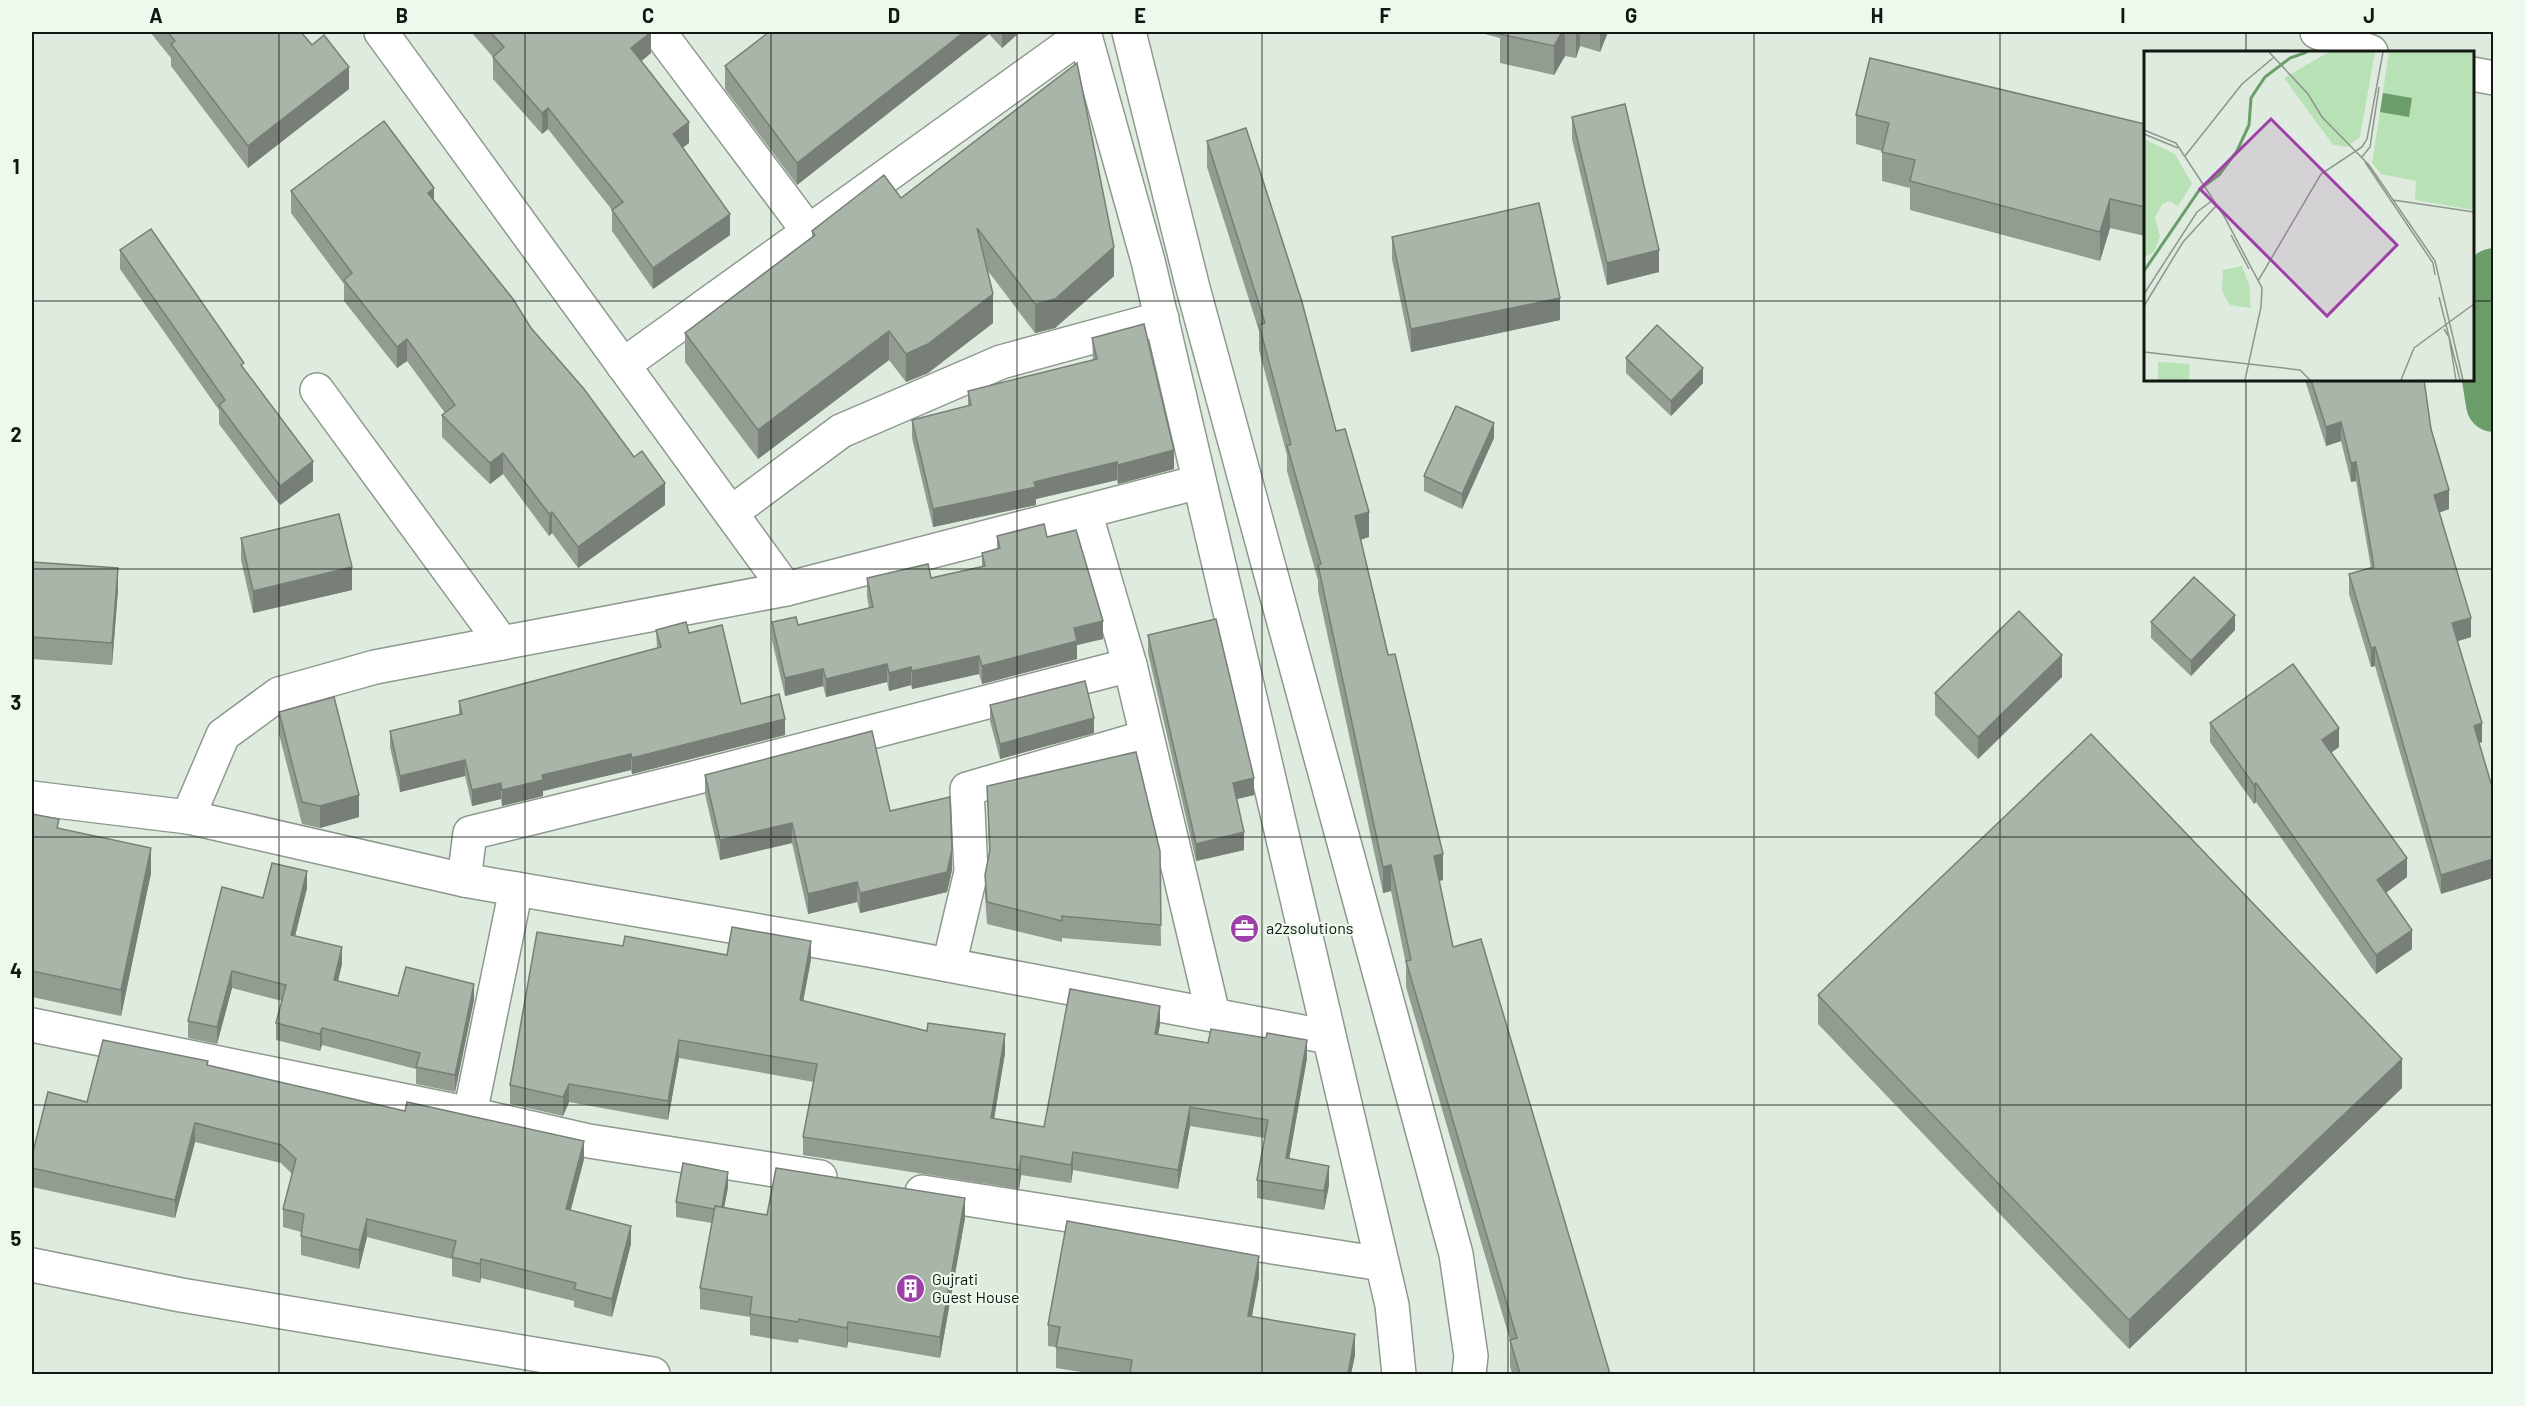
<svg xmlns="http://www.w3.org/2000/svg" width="2525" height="1406" viewBox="0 0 2525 1406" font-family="Barlow,sans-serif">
<rect width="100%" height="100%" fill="#dfebdf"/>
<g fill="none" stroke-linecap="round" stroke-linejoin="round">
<path stroke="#6a9d69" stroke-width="56" d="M2494,276L2481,322L2494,404"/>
<defs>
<g id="minor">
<path d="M381,32L786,589"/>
<path d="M659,32L809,232"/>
<path d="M1084,32L1148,261L1392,1305L1399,1374"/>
<path d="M623,365L1085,33"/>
<path d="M317,390L502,643"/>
<path d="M1085,512L1130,665L1213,1014"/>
<path d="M731,513L841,431L1001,362L1162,318"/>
<path d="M32,798L188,817L464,880L869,950L1329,1037"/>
<path d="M188,817L223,735L279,694L375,667L786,589L1199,482"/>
<path d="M464,880L470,833L690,779L1130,665"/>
<path d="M949,965L971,872L967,789L1146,737"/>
<path d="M32,1025L470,1114L589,1141L820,1177"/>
<path d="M470,1114L516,889"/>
<path d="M922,1192L1382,1264"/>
<path d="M32,1265L181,1295L653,1374"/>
</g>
<g id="major">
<path d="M1129,32L1193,288L1456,1254L1471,1356L1469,1374"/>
<path d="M2317,32L2371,52"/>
<path d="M2472,74L2494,78"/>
</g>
</defs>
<use href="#minor" stroke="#8d998d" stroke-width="36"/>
<use href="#major" stroke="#8d998d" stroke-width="36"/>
<use href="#minor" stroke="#fff" stroke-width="33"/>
<use href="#major" stroke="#fff" stroke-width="33"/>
</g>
<g fill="#929c91">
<path d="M150,32H301L349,89L248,168L171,66V58Z"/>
<path d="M471,32H651V53L641,61L689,143L683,147L730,235L653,289L612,231V210L548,129L542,134L493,79V57Z"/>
<path d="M769,32H1020L1002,48L989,34L797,185L725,89V66Z"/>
<path d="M1477,32H1608L1600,52L1580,46L1576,58L1565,56L1554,75L1500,63V38Z"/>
<path d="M1856,115L2145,124V236L2110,228L2100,261L1910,210V188L1882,181V151L1856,144Z"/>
<path d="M1572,117L1659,272L1607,285L1572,139Z"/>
<path d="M1207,141L1336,431L1369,537L1361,540L1443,880L1439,881L1453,947L1610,1374H1512L1510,1366V1340L1406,987V964L1391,891L1383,893L1318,591V580L1287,471V455L1259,350V331L1207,167Z"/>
<path d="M291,191L434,200L665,505L578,568L552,533L549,536L503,474L490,484L442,437V415L445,413L407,361L397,368L344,301V284L291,213Z"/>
<path d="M901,198L1114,276L1055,328L1035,333L988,271L993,323L928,373L906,382L889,360L758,459L685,362V333L812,237V231Z"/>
<path d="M1392,237L1560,320L1411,352L1392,259Z"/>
<path d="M120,250L244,370L313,481L280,505L219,424V410L120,269Z"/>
<path d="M1092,338L1174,469L1118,484L1117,480L1036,499V505L933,527L912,438V420L968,406V391L1093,360Z"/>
<path d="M1626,358L1703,383L1671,416L1626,373Z"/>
<path d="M2305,380H2424L2431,429L2449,509L2439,513L2471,637L2457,641L2482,742L2480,743L2441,894L2375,666L2371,667L2349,594V574L2371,568L2356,481L2351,482L2341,441L2326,446Z"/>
<path d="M1494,438L1462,509L1424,491V476Z"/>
<path d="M997,536L1047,537L1103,639L1077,645V659L982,684L979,674L912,689L911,685L889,691L887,682L826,697L823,686L785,696L772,640V622L798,625L869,608L867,596V578H931L982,566V553L997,549Z"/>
<path d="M241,538L352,590L253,613L241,560Z"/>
<path d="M32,562L118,590L112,665L32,659Z"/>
<path d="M2151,622L2235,630L2191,676L2151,638Z"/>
<path d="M656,630L689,633L741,704L785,735L632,774L631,770L543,791V796L502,806L501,799L472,806L465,776L400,792L390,747V731L459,715V701L657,648Z"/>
<path d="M1148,635L1254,795L1236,799L1244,850L1196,861L1148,653Z"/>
<path d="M2062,677L1978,759L1935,715V693Z"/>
<path d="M990,705L1094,733L1000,759L990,721Z"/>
<path d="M279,712L359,817L320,828L302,824L279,734Z"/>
<path d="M2210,723L2339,747L2331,753L2407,877L2386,893L2412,949L2376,974L2256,802L2254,804L2210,742Z"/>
<path d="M705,775L890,811L952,870L947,892L860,913L857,902L808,914L792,843L720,860L705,794Z"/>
<path d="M987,786L1160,851L1161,946L1062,938V942L987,924L985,896V875L989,854Z"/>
<path d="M32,814L59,829L151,873L121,1016L32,997Z"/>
<path d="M307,888L295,936L342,964L338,981L398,996L474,1000L455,1092L416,1084V1069L322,1045L320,1051L276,1040V1023L282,1001L232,988L217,1044L188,1038V1021L263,898Z"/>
<path d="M623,946L727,955L811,959L803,1001L1005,1053L994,1119L1044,1127L1160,1024L1158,1035L1307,1058L1289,1159L1329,1185L1324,1210L1257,1198V1180L1265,1138L1190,1126L1178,1189L1073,1170L1071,1183L1021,1175L1019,1189L803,1155V1137L814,1082L679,1058L668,1120L569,1102L563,1116L510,1104V1085Z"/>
<path d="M1818,995L2402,1088L2129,1349L1818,1024Z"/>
<path d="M208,1065L584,1159L571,1210L631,1244L612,1317L574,1307V1301L481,1278L480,1283L452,1276V1259L367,1237L359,1269L301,1255V1232L283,1227V1209L292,1174L281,1163L195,1142L175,1218L32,1187V1156L87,1102Z"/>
<path d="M728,1187L724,1207L767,1215L965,1218L940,1358L848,1342L847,1348L799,1339L798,1343L750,1335V1317L700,1309V1288L712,1223L676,1217V1202Z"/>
<path d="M1259,1277L1252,1317L1355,1355L1351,1374H1094L1056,1368V1347L1048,1346V1325Z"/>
</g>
<g fill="#777f76">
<path d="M651,32V53L631,70V48Z"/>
<path d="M964,32H989V34L797,185V163Z"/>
<path d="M1002,32H1020L1002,48Z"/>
<path d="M1562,32H1565V56L1554,75V46Z"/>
<path d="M1576,32H1580V46L1576,58Z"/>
<path d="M1600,32H1608L1600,52Z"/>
<path d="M349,67V89L248,168V146Z"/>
<path d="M548,108V129L542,134V113Z"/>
<path d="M689,122V143L673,155V134Z"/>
<path d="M434,188V210L428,193Z"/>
<path d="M2110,199V228L2100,261V232Z"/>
<path d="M730,214V235L653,289V268Z"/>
<path d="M1114,247V276L1055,328L1035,333V304Z"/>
<path d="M1659,250V272L1607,285V263Z"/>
<path d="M993,294V323L928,373L906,382V354Z"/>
<path d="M1560,298V320L1411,352V329Z"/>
<path d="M889,331V360L758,459V430Z"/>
<path d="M407,339V361L397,368V347Z"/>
<path d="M1703,368V383L1671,416V401Z"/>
<path d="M2341,422V441L2326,446V427Z"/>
<path d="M1494,423V438L1462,509V494Z"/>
<path d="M1174,450V469L1118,484V465Z"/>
<path d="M503,453V474L490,484V463Z"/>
<path d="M313,461V481L280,505V486Z"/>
<path d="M1117,462V480L1036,499V505L933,527V509L1034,482Z"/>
<path d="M2356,462V481L2351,482V463Z"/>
<path d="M665,483V505L578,568V547Z"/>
<path d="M2449,490V509L2434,514V495Z"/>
<path d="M552,512V533L549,536V514Z"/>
<path d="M1369,512V537L1355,541V516Z"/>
<path d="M352,567V590L253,613V591Z"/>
<path d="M118,568V590L112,665V643Z"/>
<path d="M2235,615V630L2191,676V661Z"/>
<path d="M2471,618V637L2452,643V623Z"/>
<path d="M1103,621V639L1077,645V659L982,684V666L1074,628Z"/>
<path d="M2375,647V666L2371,667V648Z"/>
<path d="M2062,655V677L1978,759V737Z"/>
<path d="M979,656V674L912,689V671Z"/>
<path d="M887,664V682L826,697V679Z"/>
<path d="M911,667V685L889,691V673Z"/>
<path d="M823,669V686L785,696V678Z"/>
<path d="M1094,718V733L1000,759V744Z"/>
<path d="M785,719V735L632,774V758Z"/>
<path d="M2482,723V742L2474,745V726Z"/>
<path d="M2339,728V747L2322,759V740Z"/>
<path d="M631,754V770L543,791V796L502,806V790L542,775Z"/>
<path d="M465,760V776L400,792V776Z"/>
<path d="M1254,778V795L1233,800V783Z"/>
<path d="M501,783V799L472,806V790Z"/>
<path d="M2256,783V802L2254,804V785Z"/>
<path d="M359,795V817L320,828V806Z"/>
<path d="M792,823V843L720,860V840Z"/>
<path d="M1244,832V850L1196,861V844Z"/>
<path d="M151,848V873L121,1016V990Z"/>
<path d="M952,850V870L947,892L860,913V893Z"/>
<path d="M1443,854V880L1434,882V856Z"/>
<path d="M2407,858V877L2377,899V880Z"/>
<path d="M2493,859V878L2441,894V875Z"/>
<path d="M1391,865V891L1383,893V867Z"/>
<path d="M307,871V888L291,952V935Z"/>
<path d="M857,882V902L808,914V894Z"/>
<path d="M2412,930V949L2376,974V955Z"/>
<path d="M811,941V959L800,1019V1000Z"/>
<path d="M342,947V964L334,997V980Z"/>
<path d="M232,971V988L217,1044V1027Z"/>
<path d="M474,984V1000L455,1092V1075Z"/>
<path d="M1160,1006V1024L1155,1053V1034Z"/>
<path d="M322,1028V1045L320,1051V1034Z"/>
<path d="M1005,1034V1053L991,1137V1118Z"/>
<path d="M679,1040V1058L668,1120V1101Z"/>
<path d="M1307,1040V1058L1286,1177V1158Z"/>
<path d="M2402,1059V1088L2129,1349V1320Z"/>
<path d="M569,1084V1102L563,1116V1097Z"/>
<path d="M1190,1107V1126L1178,1189V1170Z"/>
<path d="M195,1123V1142L175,1218V1200Z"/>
<path d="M584,1141V1159L566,1227V1209Z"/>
<path d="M1073,1152V1170L1071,1183V1165Z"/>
<path d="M1021,1156V1175L1019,1189V1170Z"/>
<path d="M1329,1166V1185L1324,1210V1191Z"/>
<path d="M728,1172V1187L721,1225V1210Z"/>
<path d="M965,1198V1218L940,1358V1337Z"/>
<path d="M367,1219V1237L359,1269V1250Z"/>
<path d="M631,1226V1244L612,1317V1299Z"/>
<path d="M1259,1256V1277L1248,1337V1316Z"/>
<path d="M481,1259V1278L480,1283V1264Z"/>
<path d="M848,1322V1342L847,1348V1328Z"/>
<path d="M1355,1334V1355L1351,1374H1348Z"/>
</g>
<g fill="#aab5a9" stroke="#777f76" stroke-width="1.5">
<path d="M168,32H301L312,45L324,35L349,67L248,146L171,44L175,41Z"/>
<path d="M490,32H651L631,48L689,122L673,134L730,214L653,268L612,210L623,202L548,108L542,113L493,57L504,47Z"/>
<path d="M769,32H964L797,163L725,66Z"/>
<path d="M1501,32H1562L1554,46L1500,34Z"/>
<path d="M1870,58L2145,124V207L2110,199L2100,232L1910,181L1915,160L1882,152L1889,123L1856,115Z"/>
<path d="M1077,63L1114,247L1055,299L1035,304L977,228L993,294L928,344L906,354L889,331L758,430L685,333L815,235L812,231L884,175L901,198Z"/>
<path d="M1625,104L1659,250L1607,263L1572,117Z"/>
<path d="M384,121L434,188L428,193L513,299L531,328L584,389L634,457L642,451L665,483L578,547L552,512L549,514L503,453L490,463L442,415L455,405L407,339L397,347L344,280L352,273L291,191Z"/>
<path d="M1246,128L1302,302L1336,431L1345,429L1369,512L1355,516L1388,655L1395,654L1443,854L1434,856L1453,947L1481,939L1610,1374H1520L1510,1340L1517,1338L1406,961L1411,960L1391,865L1383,867L1318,565L1321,564L1287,446L1291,444L1259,325L1265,323L1207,141Z"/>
<path d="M1539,203L1560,298L1411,329L1392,237Z"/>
<path d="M151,229L244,363L241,365L313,461L280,486L219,405L225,400L120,250Z"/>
<path d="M1144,324L1174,450L1118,465L1117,462L1034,482L1036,487L933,509L912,420L971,405L968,391L1097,359L1092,338Z"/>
<path d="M1657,325L1703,368L1671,401L1626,358Z"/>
<path d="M2311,380H2424L2431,429L2449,490L2434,495L2471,618L2452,623L2482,723L2474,726L2493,790V859L2441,875L2375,647L2371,648L2349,574L2374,567L2356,462L2351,463L2341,422L2326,427Z"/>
<path d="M1456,406L1494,423L1462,494L1424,476Z"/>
<path d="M339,514L352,567L253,591L241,538Z"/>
<path d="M1044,524L1047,537L1076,530L1103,621L1074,628L1077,641L982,666L979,656L912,671L911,667L889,673L887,664L826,679L823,669L785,678L772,622L796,617L798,625L873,607L867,578L928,564L931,578L985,566L982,553L1000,548L997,536Z"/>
<path d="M32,562L118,568L112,643L32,637Z"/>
<path d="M2194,577L2235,615L2191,661L2151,622Z"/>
<path d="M2019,611L2062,655L1978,737L1935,693Z"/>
<path d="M1216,619L1254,778L1233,783L1244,832L1196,844L1148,635Z"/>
<path d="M686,622L689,633L722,625L741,704L779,694L785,719L632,758L631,754L542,775L543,780L502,790L501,783L472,790L465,760L400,776L390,731L462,714L459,701L661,647L656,630Z"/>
<path d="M2293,664L2339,728L2322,740L2407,858L2377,880L2412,930L2376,955L2256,783L2254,785L2210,723Z"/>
<path d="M1085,681L1094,718L1000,744L990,705Z"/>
<path d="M334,697L359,795L320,806L302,802L279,712Z"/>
<path d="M872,731L890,811L950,797L952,850L947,872L860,893L857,882L808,894L792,823L720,840L705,775Z"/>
<path d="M2091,734L2402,1059L2129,1320L1818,995Z"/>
<path d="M1136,752L1160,851L1161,925L1062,916V921L987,902L985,875L990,850L987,786Z"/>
<path d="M32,814L59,819L57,828L151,848L121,990L32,971Z"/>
<path d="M272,863L307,871L291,935L342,947L334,980L398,996L406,967L474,984L455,1075L416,1067L420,1053L322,1028L320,1034L276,1023L286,985L232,971L217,1027L188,1021L222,887L263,898Z"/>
<path d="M732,927L811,941L800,1000L927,1031L928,1023L1005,1034L991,1118L1044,1127L1070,989L1160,1006L1155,1034L1208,1043L1211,1029L1266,1038L1267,1033L1307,1040L1286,1158L1329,1166L1324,1191L1257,1180L1268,1120L1190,1107L1178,1170L1073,1152L1071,1165L1021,1156L1019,1170L803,1137L817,1064L679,1040L668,1101L569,1084L563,1097L510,1085L537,932L623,946L625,936L727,955Z"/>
<path d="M103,1040L208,1061L207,1065L405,1111L407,1102L584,1141L566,1209L631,1226L612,1299L574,1289L576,1283L481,1259L480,1264L452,1257L456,1241L367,1219L359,1250L301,1236L304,1214L283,1209L296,1159L281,1145L195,1123L175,1200L32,1168V1156L48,1092L87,1102Z"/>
<path d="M683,1163L728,1172L722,1207L715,1206L714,1209L676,1202Z"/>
<path d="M776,1168L965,1198L940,1337L848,1322L847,1328L799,1319L798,1322L750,1314L752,1297L700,1288L715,1206L767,1215Z"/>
<path d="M1067,1221L1259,1256L1248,1316L1355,1334L1348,1374H1130L1132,1360L1056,1347L1060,1327L1048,1325Z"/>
</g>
<path fill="none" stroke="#131712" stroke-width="1.5" stroke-opacity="0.55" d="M279,32V1374M525,32V1374M771,32V1374M1017,32V1374M1262,32V1374M1508,32V1374M1754,32V1374M2000,32V1374M2246,32V52M32,301H2146M2472,301H2494M2246,380V1374M32,569H2494M32,837H2494M32,1105H2494"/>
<defs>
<symbol id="office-disc" viewBox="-11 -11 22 22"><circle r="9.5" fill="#9f40a9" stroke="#ecf9ec"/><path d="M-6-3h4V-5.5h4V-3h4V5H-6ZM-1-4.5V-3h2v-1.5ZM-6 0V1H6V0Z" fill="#fff"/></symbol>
<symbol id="building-disc" viewBox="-11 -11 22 22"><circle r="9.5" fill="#9f40a9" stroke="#ecf9ec"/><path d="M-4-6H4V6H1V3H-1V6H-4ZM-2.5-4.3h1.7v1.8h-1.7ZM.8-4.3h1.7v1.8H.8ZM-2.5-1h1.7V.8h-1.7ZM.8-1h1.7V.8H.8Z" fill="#fff"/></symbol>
</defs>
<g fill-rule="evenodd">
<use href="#office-disc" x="1228" y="912" width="33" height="33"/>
<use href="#building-disc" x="894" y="1272" width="33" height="33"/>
</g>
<g text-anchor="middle" stroke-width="4.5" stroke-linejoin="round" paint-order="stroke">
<g font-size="16" fill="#131712" stroke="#ecf9ec" text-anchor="start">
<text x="1266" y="934">a2zsolutions</text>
<text x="932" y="1285">Gujrati<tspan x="932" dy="18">Guest House</tspan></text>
</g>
</g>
<g transform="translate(2144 51)">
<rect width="330" height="330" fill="#dfebdf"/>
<path d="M185,1H231L216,86L203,96L189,94L140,27ZM245,1H330L329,159L271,149L272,130L237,123L228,112Z" fill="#b8e1b6"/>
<path d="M0,88L31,103L48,133L34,155L26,150L18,153L11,167L16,185L10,201L0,206Z" fill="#b8e1b6"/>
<path d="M98,215L105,233L107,257L86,254L78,240L79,219ZM14,311L46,313L45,329H14Z" fill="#b8e1b6"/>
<path d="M239,42L268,47L265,66L236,61Z" fill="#6a9d69"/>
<path fill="none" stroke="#6a9d69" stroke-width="3" d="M0,220L56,138L75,124L93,100L105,74L107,47L121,26L146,7L163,1"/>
<path fill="none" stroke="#8d968d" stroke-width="1.5" d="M125,1L164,43L178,66L225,114L291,210L319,329M0,79L32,92L80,165L118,237L117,256L101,329M0,83L34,97M41,105L98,33L129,7M217,107L226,96L235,36M221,111L289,212L291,224M249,149L330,161M87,184L105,218M114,230L177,123L218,96L223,88L239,1M0,243L53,161L69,149M295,246L316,329M0,255L39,191L72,155M300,278L305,286L312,329M0,301L156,319L166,329M257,329L270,297L330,253"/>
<path fill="#9f40a9" fill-opacity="0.15" stroke="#9f40a9" stroke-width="3" d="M127,68L253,194L183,265L56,138Z"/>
<rect width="330" height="330" fill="none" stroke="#131712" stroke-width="3"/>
</g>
<rect width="2525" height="1406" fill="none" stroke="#ecf9ec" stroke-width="66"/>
<rect x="33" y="33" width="2459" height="1340" fill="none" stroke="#131712" stroke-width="2"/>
<g font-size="20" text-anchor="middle" font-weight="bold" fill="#131712">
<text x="156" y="23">A</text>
<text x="402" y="23">B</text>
<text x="648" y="23">C</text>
<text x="894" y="23">D</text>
<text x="1140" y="23">E</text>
<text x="1385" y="23">F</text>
<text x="1631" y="23">G</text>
<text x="1877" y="23">H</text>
<text x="2123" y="23">I</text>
<text x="2369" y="23">J</text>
<text x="16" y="174">1</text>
<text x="16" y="442">2</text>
<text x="16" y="710">3</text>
<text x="16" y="978">4</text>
<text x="16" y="1246">5</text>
</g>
</svg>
